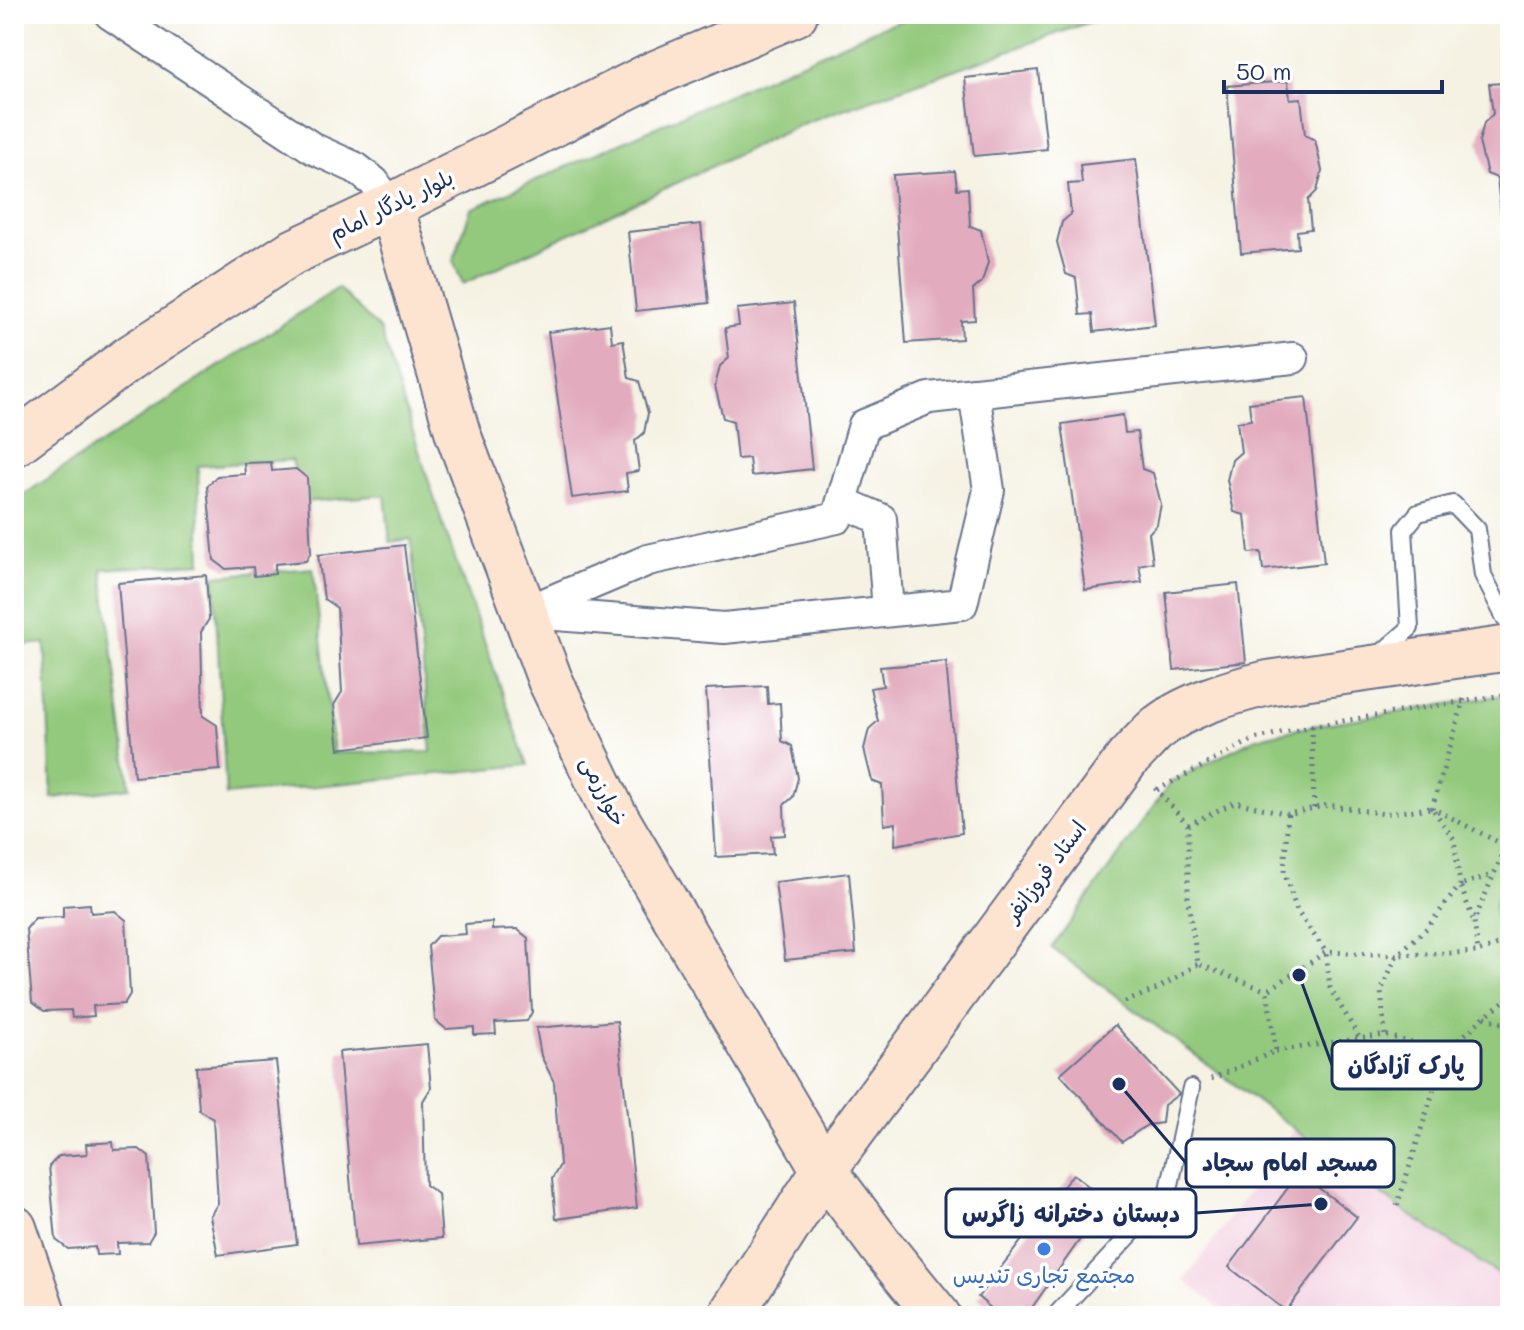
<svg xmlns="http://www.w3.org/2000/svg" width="1524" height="1330" viewBox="0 0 1524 1330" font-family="Mali,'Playpen Sans Arabic',sans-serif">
<rect width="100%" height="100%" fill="#fff"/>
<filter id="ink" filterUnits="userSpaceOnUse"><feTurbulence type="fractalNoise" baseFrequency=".0125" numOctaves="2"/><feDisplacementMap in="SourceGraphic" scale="16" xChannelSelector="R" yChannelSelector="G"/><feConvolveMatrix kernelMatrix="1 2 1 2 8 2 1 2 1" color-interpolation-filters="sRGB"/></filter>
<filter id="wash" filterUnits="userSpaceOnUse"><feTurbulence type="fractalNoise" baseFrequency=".006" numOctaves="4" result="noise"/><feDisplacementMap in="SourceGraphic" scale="32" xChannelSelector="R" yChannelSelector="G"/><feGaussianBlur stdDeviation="1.8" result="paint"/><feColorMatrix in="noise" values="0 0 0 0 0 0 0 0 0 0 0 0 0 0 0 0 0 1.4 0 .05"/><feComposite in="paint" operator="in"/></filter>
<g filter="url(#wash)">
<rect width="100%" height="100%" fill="#f5f2e3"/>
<path fill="#f3cfe0" d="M1295,1129L1510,1280V1316H1230L1184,1281Z"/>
<g fill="#93c97b" stroke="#577c6c" stroke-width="2">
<path d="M925,14H1121L1087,23L804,123L463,284L453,261L471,209L881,27Z"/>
<path d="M338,288L380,330L440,516L528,765L226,795L214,576L313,568L334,753L431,752L411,539L390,542L385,495L303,502L292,460L198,466L201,563L102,569L130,788L52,798L45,643L14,646V501Z"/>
<path d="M1510,694V1282L1397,1206L1052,948L1171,782L1254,739L1312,726Z"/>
</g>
<path fill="#4dbcc2" stroke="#347690" stroke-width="2" d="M1510,885V930C1495,923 1492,911 1497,896Z"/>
<g id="blocks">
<g fill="#e2abbe">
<path d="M1510,64V215H1501L1497,178L1487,174L1479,142L1484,123L1493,114L1489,84L1503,83L1501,65Z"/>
<path d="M1038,70L1047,149L974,156L965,78Z"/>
<path d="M1288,81L1290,99L1301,98L1305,135L1315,140L1322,171L1317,191L1308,200L1311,229L1297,231L1298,248L1241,253L1227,86Z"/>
<path d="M1136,159L1155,325L1094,332L1092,314L1080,315L1076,278L1066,274L1057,242L1062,222L1071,214L1068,184L1082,183L1080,165Z"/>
<path d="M955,171L957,189L968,188L970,226L981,230L988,262L982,282L973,290L975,320L961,321L962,339L906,343L893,175Z"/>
<path d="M701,224L709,303L636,311L628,232Z"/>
<path d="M794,303L812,469L751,476L749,458L737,459L733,421L723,418L715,386L720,366L729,358L725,328L739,326L737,309Z"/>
<path d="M610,324L612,342L623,340L629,378L639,381L648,413L644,433L635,441L639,471L626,473L628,491L572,498L548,332Z"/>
<path d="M1306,397L1324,563L1263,570L1261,552L1249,553L1245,515L1234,512L1227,480L1232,460L1241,452L1237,422L1251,420L1249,403Z"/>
<path d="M1123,415L1125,433L1137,432L1142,469L1153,473L1161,504L1157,524L1149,533L1153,562L1139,565L1142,582L1085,590L1062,424Z"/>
<path d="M271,462L272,471L296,469L307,478L311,552L306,561L275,564V574L254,576L253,567L226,569L214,560L207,486L217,476L245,474L244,463Z"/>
<path d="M404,545L427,738L339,749L334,705L342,692L337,608L324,599L318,555Z"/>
<path d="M206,575L209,619L201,632L203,716L217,725L220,770L134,777L118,583Z"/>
<path d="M1238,584L1246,662L1174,670L1166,592Z"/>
<path d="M946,662L962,833L895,845L896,823L884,825L882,785L872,781L864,749L869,729L878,721L870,688L883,686L880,667Z"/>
<path d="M767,686L768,704L780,703L782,741L792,746L798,778L793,797L784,805L785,835L771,836L773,854L716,857L706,689Z"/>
<path d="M849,873L856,953L785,960L775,882Z"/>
<path d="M90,904L91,913L115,911L126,920L130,994L124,1004L93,1006L94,1016L72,1018L71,1010L44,1011L32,1002L26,929L35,918L63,917V906Z"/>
<path d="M492,922V930L517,929L528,938L532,1012L527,1021L495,1023L496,1034L474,1035V1027L446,1029L435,1020L428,946L437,936L466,934L465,924Z"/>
<path d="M617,1021L637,1208L556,1219L552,1179L560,1165L554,1082L541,1056L536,1028Z"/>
<path d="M1115,1025L1179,1094L1164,1105L1162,1123L1147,1125L1122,1142L1060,1074Z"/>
<path d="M427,1044L431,1088L423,1101L425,1185L438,1194L442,1238L356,1246L339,1052Z"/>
<path d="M276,1061L297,1244L218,1255L210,1216L218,1203L213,1119L199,1110L196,1067Z"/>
<path d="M113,1142L114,1150L139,1149L149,1157L154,1232L148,1242L117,1243L118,1254L96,1255L95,1247L68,1249L56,1240L49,1166L59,1156L87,1154L86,1144Z"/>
<path d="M1299,1173L1357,1217L1286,1311L1229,1267Z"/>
<path d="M1073,1174L1107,1201L1026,1316H1000L978,1297Z"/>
</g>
</g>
</g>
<g filter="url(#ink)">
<use href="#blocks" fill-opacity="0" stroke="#67738d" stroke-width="2"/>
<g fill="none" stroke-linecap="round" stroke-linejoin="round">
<defs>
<g id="lane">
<path d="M1379,655L1410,628L1404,530L1418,513L1453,504L1477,529L1483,575L1506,620L1510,623"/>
<path d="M1055,1316L1168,1194L1191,1088"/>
</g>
<g id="street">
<path d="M110,14L314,149L356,168L374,182L391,206"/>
<path d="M842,502L881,519L888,611"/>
<path d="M525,612L648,560L837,518L864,425L929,398L1293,358"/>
<path d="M531,613L724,628L962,604L989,490L974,393"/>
</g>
<g id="secondary">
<path d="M391,206L458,434L477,485L550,680L614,814L824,1170L881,1246L938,1316"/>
<path d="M14,444L131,357L291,253L391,206L651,75L795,14"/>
<path d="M14,1228L44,1316"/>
<path d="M730,1316L824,1170L1128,758C1137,749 1146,739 1155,730C1184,705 1231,692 1268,683L1510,648"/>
</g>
</defs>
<use href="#lane" stroke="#67738d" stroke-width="20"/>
<use href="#street" stroke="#67738d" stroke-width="34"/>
<use href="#secondary" stroke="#67738d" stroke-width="48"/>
<g stroke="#67738d" stroke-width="5" stroke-dasharray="2 6" stroke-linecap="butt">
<path d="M1464,699L1432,808L1506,846L1510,843"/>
<path d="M1312,726L1314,809"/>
<path d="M1155,788L1188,825V902L1198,964L1267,991"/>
<path d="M1157,790L1254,739L1312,726L1510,694"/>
<path d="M1288,814L1284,872L1297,911L1326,952L1330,988L1360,1039"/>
<path d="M1188,825L1235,802L1288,814L1328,805L1384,814L1432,808L1454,839L1460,885L1427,928L1397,955L1326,952L1267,991"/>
<path d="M1510,849L1506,846L1474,921L1478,952L1500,944L1510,955"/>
<path d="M1473,919L1460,885L1492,875"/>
<path d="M1125,1002L1157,989L1198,964"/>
<path d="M1485,1017L1510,1026"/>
<path d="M1385,1035L1381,991L1397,955L1478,952"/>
<path d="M1276,1051L1385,1035L1445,1053L1484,1017L1510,996"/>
<path d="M1211,1079L1276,1051L1267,991"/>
<path d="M1397,1206L1445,1054"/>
</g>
<use href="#lane" stroke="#fff" stroke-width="16"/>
<use href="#street" stroke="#fff" stroke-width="30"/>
<use href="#secondary" stroke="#fde4d1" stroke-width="44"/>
</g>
</g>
<circle fill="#3f7fe0" stroke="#fff" stroke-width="3" cx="1044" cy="1249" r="8"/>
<g text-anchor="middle" stroke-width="7" stroke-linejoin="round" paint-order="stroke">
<g font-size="22" fill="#1b2f5e" stroke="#fff">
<text transform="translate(391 205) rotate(-26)" y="8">بلوار یادگار امام</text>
<text transform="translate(604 791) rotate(64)" y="8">خوارزمی</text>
<text transform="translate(1045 871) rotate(-53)" y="8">استاد فروزانفر</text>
</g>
<g font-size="22" fill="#366cbe" stroke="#fff">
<text x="1044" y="1283">مجتمع تجاری تندیس</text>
</g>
</g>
<path fill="none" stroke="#1b2f5e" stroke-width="3" d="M1299 975L1332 1065M1119 1084L1186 1163M1321 1204L1196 1213"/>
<g fill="#1b2f5e" stroke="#fff" stroke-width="3">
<circle cx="1299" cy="975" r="8"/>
<circle cx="1119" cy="1084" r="8"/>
<circle cx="1321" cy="1204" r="8"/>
</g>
<g fill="#fff" stroke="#1b2f5e" stroke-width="3">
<rect x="1332" y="1041" width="149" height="48" rx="8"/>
<rect x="1186" y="1139" width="208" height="48" rx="8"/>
<rect x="946" y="1189" width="250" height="48" rx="8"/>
</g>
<g font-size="24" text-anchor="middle" font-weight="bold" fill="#1b2f5e">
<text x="1406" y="1074">پارک آزادگان</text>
<text x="1290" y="1171">مسجد امام سجاد</text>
<text x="1071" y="1222">دبستان دخترانه زاگرس</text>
</g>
<rect width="1524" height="1330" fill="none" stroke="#fff" stroke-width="48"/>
<path d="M1224 80v12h218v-12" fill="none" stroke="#1b2f5e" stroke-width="4"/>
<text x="1236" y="80" font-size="24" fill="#1b2f5e" stroke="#ffffff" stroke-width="6" paint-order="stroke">50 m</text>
</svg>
